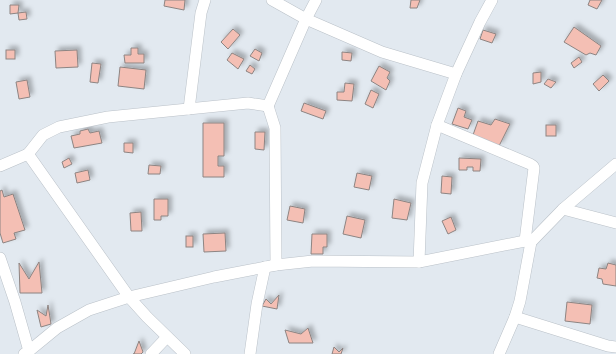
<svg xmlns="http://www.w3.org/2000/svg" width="616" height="354" viewBox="0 0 616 354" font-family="Quicksand,sans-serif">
<defs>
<filter id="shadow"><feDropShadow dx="3.5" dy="-3.5" stdDeviation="2" flood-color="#0004"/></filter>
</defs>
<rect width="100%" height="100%" fill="#e2e9f0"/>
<g fill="#f4bfb4" stroke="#8d8482" filter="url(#shadow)">
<path d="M165,0H185L184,10L164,6Z"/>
<path d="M411,0H420L417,8H410Z"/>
<path d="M590,0H602L597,9L588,5Z"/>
<path d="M10,5H19L18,13L10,14Z"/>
<path d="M26,12L27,19L19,20L18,13Z"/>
<path d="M574,27L601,46L596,55L590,53L586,55L564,42Z"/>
<path d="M233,29L240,35L228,49L221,42Z"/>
<path d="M483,30L496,34L492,43L480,39Z"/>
<path d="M131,48H138V54H144V63H125L124,55H131Z"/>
<path d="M255,49L262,53L259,61L250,56Z"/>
<rect x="6" y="50" width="9" height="9"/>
<path d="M77,50L78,67L56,68L55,51Z"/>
<path d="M342,52L352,53L351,61L342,60Z"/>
<path d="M232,53L244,59L238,69L227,60Z"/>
<path d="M579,57L582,62L574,68L571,63Z"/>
<path d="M92,63L101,64L98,83L90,82Z"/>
<path d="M250,65L255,69L252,74L246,71Z"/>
<path d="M379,66L390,72L387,78L390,81L386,90L371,81Z"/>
<path d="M120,67L146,70L144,89L118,86Z"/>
<path d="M541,72V82L533,84V73Z"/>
<path d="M603,75L609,81L599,91L593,84Z"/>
<path d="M548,79L556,82L551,88L544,84Z"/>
<path d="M27,80L30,97L19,99L16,82Z"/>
<path d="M345,83L354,84L352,101L337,100V92H344Z"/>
<path d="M371,90L379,94L373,108L365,104Z"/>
<path d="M304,103L326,111L323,119L301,111Z"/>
<path d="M458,108L466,111L464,117L472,120L468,129L452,124Z"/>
<path d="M495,119L510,124L499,146L473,135L478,121L491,125Z"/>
<path d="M203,123H224V156H218V166H224V177H203Z"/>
<rect x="546" y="125" width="10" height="11"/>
<path d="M88,129L90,133L99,131L102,143L74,148L71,136L80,134V131Z"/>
<path d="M255,132H265L264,150L255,149Z"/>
<path d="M124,143H133V153L124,152Z"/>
<path d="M69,158L72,164L64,168L62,162Z"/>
<path d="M459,158L481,159L480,171H473V167H467V170H459Z"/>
<path d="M149,165L161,166L160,174H148Z"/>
<path d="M88,170L90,180L77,183L75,173Z"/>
<path d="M357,173L372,176L369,190L354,187Z"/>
<path d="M442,176L452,177L451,194L441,193Z"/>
<path d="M2,190L4,197L13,194L25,230L14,233L16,239L3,243L0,233V191Z"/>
<path d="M154,199H168V216H161V220H154Z"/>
<path d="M394,199L411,203L407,220L392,218Z"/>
<path d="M290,206L305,209L303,223L287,220Z"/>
<path d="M141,212L142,231H131L130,213Z"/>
<path d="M347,216L365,220L361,238L343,234Z"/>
<path d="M451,217L456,230L448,234L442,221Z"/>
<path d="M225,233L226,251L204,252L203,234Z"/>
<path d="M312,234H327V247H323V254H311Z"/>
<rect x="186" y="236" width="7" height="11"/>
<path d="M39,262L42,293H20L19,263L29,279Z"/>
<path d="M608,263L616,265V286L603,284L602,279L597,278L599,268L606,269Z"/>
<path d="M279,295L277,309L262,306L266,299L271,304Z"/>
<path d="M567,302L592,305L590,324L565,321Z"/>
<path d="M48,305L51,324L41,327L37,310L46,316Z"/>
<path d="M308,328L313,343H289L285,330L301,334Z"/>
<path d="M139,341L143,352L141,354H133H134Z"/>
<path d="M334,347L339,352L343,348L341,354H332Z"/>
</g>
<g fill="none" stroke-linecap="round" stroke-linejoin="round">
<defs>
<g id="street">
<path d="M272,0L306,19L382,52L456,74"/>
<path d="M268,106L275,128L276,265"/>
<path d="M189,109L201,13L205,0"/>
<path d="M437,125L530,164L533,166L534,168L525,241"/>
<path d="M28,154L43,135L59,127L108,117L248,103L268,106L306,19L316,0"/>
<path d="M0,166L28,154L129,297L147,317L185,354"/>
<path d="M563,209L616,223"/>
<path d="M0,258L15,302L29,351"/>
<path d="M419,262L422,183L437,125L456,74L480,22L492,0"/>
<path d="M515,317L608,346L616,347"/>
<path d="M24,354L29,351L57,328L89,310L129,297L214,277L276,265L313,261L419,262L525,241L531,242"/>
<path d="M151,354L167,337"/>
<path d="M250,354L257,304L265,267"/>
<path d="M499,354L515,317L520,301L531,242L563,209L616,164"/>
</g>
</defs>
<use href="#street" stroke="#bac1c8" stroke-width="12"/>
<use href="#street" stroke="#fff" stroke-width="11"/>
</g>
</svg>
